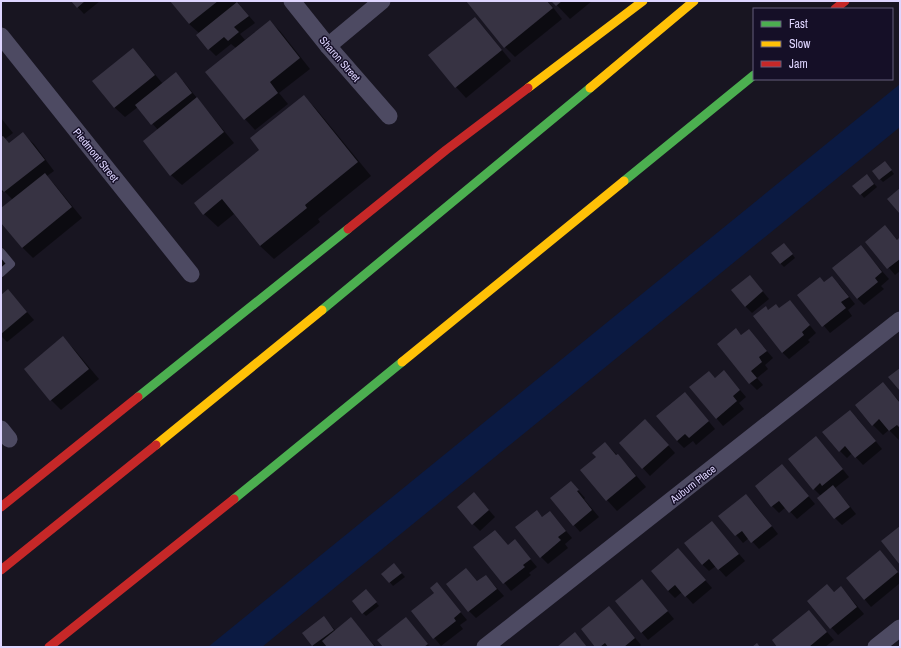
<svg xmlns="http://www.w3.org/2000/svg" width="901" height="648" viewBox="0 0 901 648" font-family="'Archivo Narrow',sans-serif">
<rect width="100%" height="100%" fill="#181521"/>
<path fill="#0b1a42" d="M900,84V127L262,647H208Z"/>
<g fill="#0007">
<path d="M72,1H100L84,14Z"/>
<path d="M171,1H239V2L238,3L255,23L240,34L245,40L269,21L280,31L310,69L279,93L288,104L255,130L245,119L236,48L231,44L216,56L209,49L199,33L189,24Z"/>
<path d="M467,1H548L562,19L515,57L505,47Z"/>
<path d="M553,1H592L570,19Z"/>
<path d="M475,18L485,29L511,61L466,98L456,87Z"/>
<path d="M133,49L143,60L163,84L183,81L234,143L182,185L171,175L158,130L138,107L125,117L114,107Z"/>
<path d="M304,96L317,110L371,176L318,219L320,222L274,259L260,246L234,214L218,227L204,214L261,150Z"/>
<path d="M1,118L13,133L5,139L10,144L23,134L34,144L54,171L47,176L55,185L82,218L33,258L22,247L1,221V210L13,200L4,191L1,193Z"/>
<path d="M888,166L894,174L883,182L880,179Z"/>
<path d="M870,179L877,187L864,198L861,194Z"/>
<path d="M885,227L898,241L900,239V271L895,275L867,242Z"/>
<path d="M787,247L795,258L784,267L780,263Z"/>
<path d="M861,247L889,279L881,286L884,289L864,305L857,298Z"/>
<path d="M1,258L8,267L1,273Z"/>
<path d="M750,276L769,299L752,313L745,306Z"/>
<path d="M825,283L839,284L855,304L848,310L852,316L830,333L799,296Z"/>
<path d="M8,290L34,320L7,342L1,336V296Z"/>
<path d="M790,301L816,333L808,340L810,342L789,359L782,352L765,307L769,311L779,309Z"/>
<path d="M736,330L742,336L749,330L773,358L765,365L768,369L757,378L763,385L757,390L750,383Z"/>
<path d="M63,338L73,348L99,379L61,410L51,400Z"/>
<path d="M709,372L715,378H730L746,397L739,403L744,409L723,426L690,387Z"/>
<path d="M883,384L900,402V441L889,430L883,435L873,425Z"/>
<path d="M692,401L715,429L696,445L693,441L684,448L677,441Z"/>
<path d="M857,418L882,449L863,465L852,453L847,458L840,451Z"/>
<path d="M652,427L675,453L650,476L620,443Z"/>
<path d="M605,443L628,466L646,487L617,511L607,500L597,457Z"/>
<path d="M823,445L849,477L835,488L856,514L842,525L835,518L821,496L814,489Z"/>
<path d="M782,465L815,504L797,519L786,507L779,513L772,506Z"/>
<path d="M578,490L585,498L584,499L599,517L580,532L551,498Z"/>
<path d="M481,501L495,517L480,531L473,524Z"/>
<path d="M753,502L778,534L759,549L749,538L743,543L720,516Z"/>
<path d="M536,511L543,518L550,512L572,538L565,544L568,548L548,564L541,557Z"/>
<path d="M712,522L745,561L726,577L716,566L709,571L702,564Z"/>
<path d="M495,531L508,546L515,541L537,567L529,573L531,575L511,591L475,547Z"/>
<path d="M678,549L712,588L693,604L682,592L675,598L668,591Z"/>
<path d="M887,559L900,575V583L871,607L847,578Z"/>
<path d="M397,568L405,577L393,586L383,574Z"/>
<path d="M466,569L478,582L486,576L504,596L476,618L469,611Z"/>
<path d="M642,580L674,619L648,640L616,601Z"/>
<path d="M437,584L467,620L460,625L463,629L441,646L412,611L435,593Z"/>
<path d="M841,587L864,614L838,635L808,601L834,592Z"/>
<path d="M369,594L379,606L366,616L363,613Z"/>
<path d="M809,611L834,640L825,647H779Z"/>
<path d="M616,615L641,645L639,647H597Z"/>
<path d="M324,618L336,631L351,619L376,647H314L304,633Z"/>
<path d="M412,625L430,647H384Z"/>
</g>
<g fill="#373343">
<path d="M71,1H85L77,8Z"/>
<path d="M170,1H218L189,24Z"/>
<path d="M466,1H547L553,8L504,48Z"/>
<path d="M551,1H562L556,6Z"/>
<path d="M237,2L249,16L234,27L239,32L228,41L224,37L208,50L196,35Z"/>
<path d="M475,17L502,50L455,88L428,55Z"/>
<path d="M270,20L300,58L270,82L278,93L244,120L205,72Z"/>
<path d="M133,48L155,75L114,108L92,81Z"/>
<path d="M176,72L192,93L151,125L135,105Z"/>
<path d="M304,95L358,162L305,205L307,208L260,246L222,199L203,215L194,203L259,150L250,138Z"/>
<path d="M197,97L224,132L170,176L143,141Z"/>
<path d="M23,132L45,160L4,192L1,189V137L3,136L9,143Z"/>
<path d="M885,161L892,170L879,180L872,171Z"/>
<path d="M45,173L72,207L22,248L1,223V208Z"/>
<path d="M867,174L874,184L860,195L852,186Z"/>
<path d="M900,188V214L887,199Z"/>
<path d="M885,225L897,240L900,237V259L887,269L865,242Z"/>
<path d="M784,243L793,254L780,264L771,253Z"/>
<path d="M861,245L882,272L875,278L878,282L857,299L832,268Z"/>
<path d="M750,275L763,291L745,307L731,290Z"/>
<path d="M832,276L849,297L841,302L846,308L822,327L797,295L820,277L824,282Z"/>
<path d="M8,289L27,312L1,334V295Z"/>
<path d="M790,300L810,325L802,332L804,335L782,353L753,316L766,306L768,310L776,304L779,308Z"/>
<path d="M736,328L741,335L749,329L767,351L759,357L762,362L751,371L757,378L749,384L717,344Z"/>
<path d="M63,336L89,369L50,401L24,369Z"/>
<path d="M900,368V391L888,377Z"/>
<path d="M724,370L740,390L733,396L737,401L716,419L689,387L709,371L715,378Z"/>
<path d="M883,382L900,403V428L897,425L889,431L879,419L872,426L855,405Z"/>
<path d="M685,392L709,421L689,438L685,434L677,441L656,416Z"/>
<path d="M850,410L876,441L855,458L845,446L839,452L822,432Z"/>
<path d="M645,419L669,445L642,469L619,443Z"/>
<path d="M816,436L843,469L822,486L820,483L813,490L788,459Z"/>
<path d="M605,442L616,455L618,454L636,476L606,501L580,470L596,457L592,453Z"/>
<path d="M782,464L809,496L789,513L779,501L771,507L755,486Z"/>
<path d="M571,481L579,490L577,491L592,510L573,526L550,498Z"/>
<path d="M833,485L850,507L834,519L817,498Z"/>
<path d="M474,492L489,510L472,525L457,507Z"/>
<path d="M746,494L772,526L751,543L742,531L735,536L718,516Z"/>
<path d="M537,510L542,517L550,511L566,531L558,537L561,540L540,558L515,527Z"/>
<path d="M712,521L739,554L718,570L709,559L702,565L684,543Z"/>
<path d="M900,526V565L881,541Z"/>
<path d="M495,530L508,545L515,539L531,559L523,565L525,567L503,584L473,547Z"/>
<path d="M678,548L706,580L685,597L675,585L668,591L651,571Z"/>
<path d="M880,550L898,572L864,600L846,578Z"/>
<path d="M394,563L402,573L389,583L381,574Z"/>
<path d="M466,568L477,581L486,575L497,589L468,612L446,584Z"/>
<path d="M642,579L668,611L641,633L615,601Z"/>
<path d="M437,582L461,612L454,618L456,621L433,639L411,611L434,593L430,588Z"/>
<path d="M827,584L834,592L841,586L857,607L830,629L807,601Z"/>
<path d="M366,589L377,602L362,614L352,601Z"/>
<path d="M609,606L635,638L624,647H608L605,643L600,647H595L581,629Z"/>
<path d="M809,610L827,632L809,647H777L772,640Z"/>
<path d="M324,616L334,630L312,646L302,633Z"/>
<path d="M351,617L375,647H327L322,641Z"/>
<path d="M406,617L428,644L424,647H383L377,640Z"/>
<path d="M575,632L587,647H557Z"/>
<path d="M757,643L760,647H752Z"/>
</g>
<g fill="none" stroke-linecap="round" stroke-linejoin="round">
<path stroke="#4d4a62" stroke-width="8" d="M1,252L11,264L1,273"/>
<g stroke="#4d4a62" stroke-width="17">
<path d="M292,1L328,46L389,116"/>
<path d="M1,36L191,274"/>
<path d="M328,46L382,1"/>
<path d="M1,429L9,439"/>
<path d="M485,647L900,320"/>
<path d="M876,647L900,628"/>
</g>
<g stroke="#4caf50" stroke-width="9">
<path d="M624,181L754,75"/>
<path d="M322,310L590,88"/>
<path d="M138,397L348,229"/>
<path d="M234,499L402,362"/>
</g>
<g stroke="#ffc107" stroke-width="9">
<path d="M528,88L643,1"/>
<path d="M590,88L694,1"/>
<path d="M402,362L624,181"/>
<path d="M156,445L322,310"/>
</g>
<g stroke="#c62828" stroke-width="9">
<path d="M835,9L845,1"/>
<path d="M348,229L446,150L528,88"/>
<path d="M1,507L138,397"/>
<path d="M1,570L156,445"/>
<path d="M49,647L234,499"/>
</g>
</g>
<g text-anchor="middle" stroke-width="3" stroke-linejoin="round" paint-order="stroke">
<g font-size="11" fill="#ded5ff" stroke="#150f27">
<text transform="translate(340 59) rotate(49)" y="4">Sharon Street</text>
<text transform="translate(96 155) rotate(51)" y="4">Piedmont Street</text>
<text transform="translate(693 484) rotate(-38)" y="4">Auburn Place</text>
</g>
</g>
<rect width="901" height="648" fill="none" stroke="#ded5ff" stroke-width="4"/>
<rect x="753" y="8" width="140" height="72" fill="#150f27" stroke="#655e7d"/>
<rect x="761" y="21" width="20" height="6" fill="#4caf50" stroke="#655e7d"/>
<text x="789" y="28" font-size="12" fill="#ded5ff">Fast</text>
<rect x="761" y="41" width="20" height="6" fill="#ffc107" stroke="#655e7d"/>
<text x="789" y="48" font-size="12" fill="#ded5ff">Slow</text>
<rect x="761" y="61" width="20" height="6" fill="#c62828" stroke="#655e7d"/>
<text x="789" y="68" font-size="12" fill="#ded5ff">Jam</text>
</svg>
